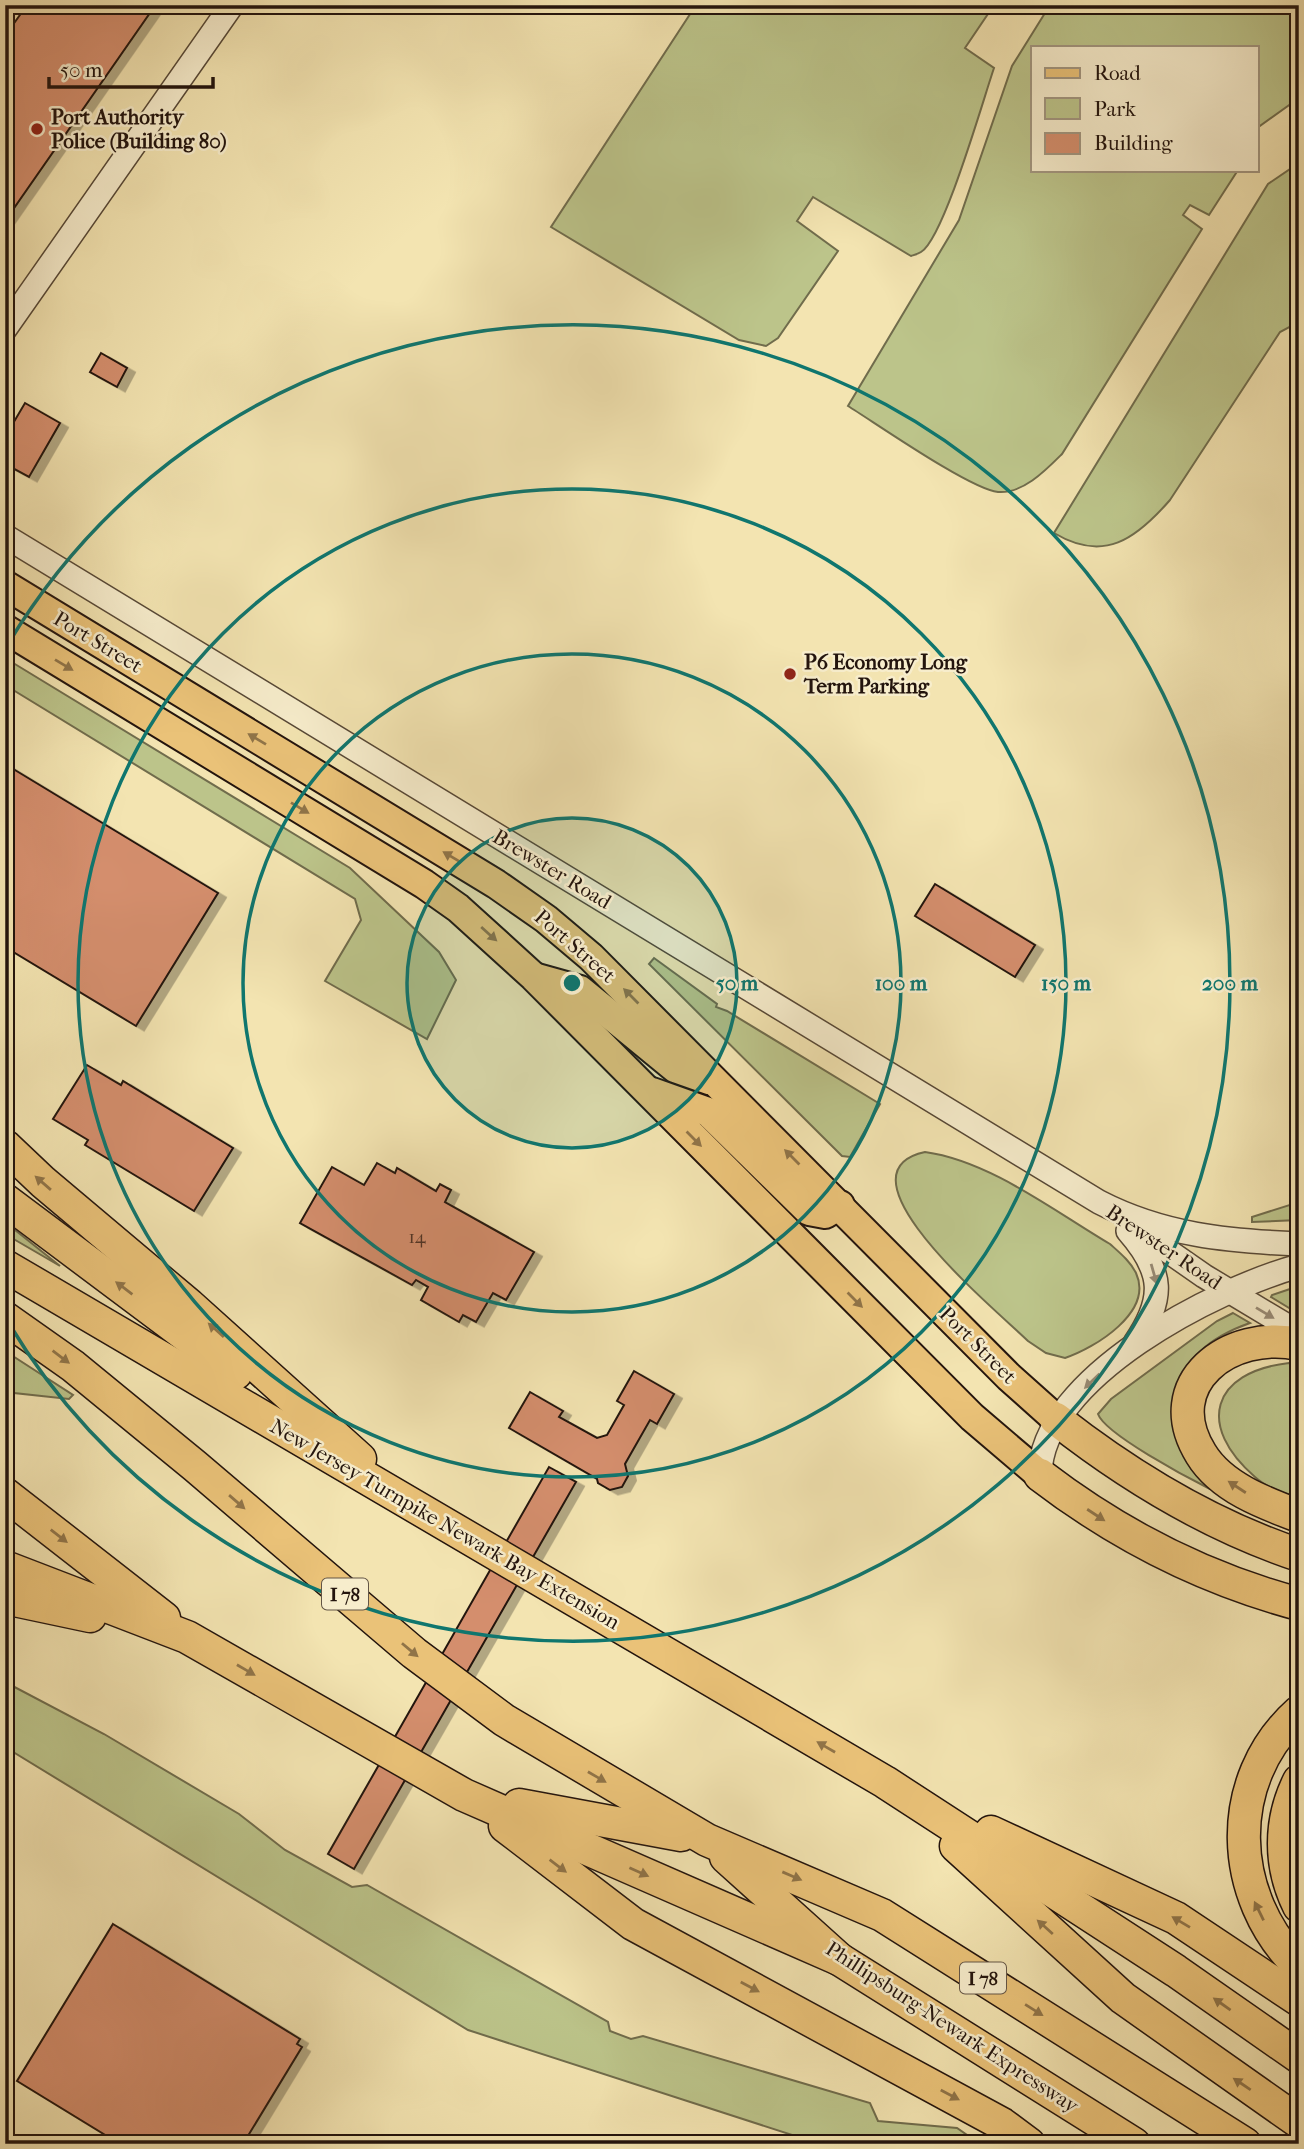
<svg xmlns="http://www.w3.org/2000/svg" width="1304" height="2149" viewBox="0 0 1304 2149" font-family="'IM FELL French Canon',serif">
<defs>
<filter id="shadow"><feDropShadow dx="8" dy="4.5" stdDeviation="0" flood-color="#0004"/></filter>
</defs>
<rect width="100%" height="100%" fill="#f3e4b1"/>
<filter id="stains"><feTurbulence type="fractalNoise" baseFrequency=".00286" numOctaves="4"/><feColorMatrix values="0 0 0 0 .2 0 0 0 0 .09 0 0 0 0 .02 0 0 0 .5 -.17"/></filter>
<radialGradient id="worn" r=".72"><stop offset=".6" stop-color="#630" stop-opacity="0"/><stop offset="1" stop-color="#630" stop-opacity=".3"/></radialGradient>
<g fill="#bcc48a" stroke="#706c4c" stroke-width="2">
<path d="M696,5H994L965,48L994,68C983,100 944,238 921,252C918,254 914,255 911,256L813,197L797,221L838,251L778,338L766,346L739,340L551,227Z"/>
<path d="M1050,5H1299V98L1257,128V47H1033V170H1238L1209,215L1190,205L1183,215L1202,229L1062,454C1046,470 1023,494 998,492C970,489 877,424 848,406L959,220L1012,66Z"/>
<path d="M1299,163V282L1292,289L1299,293V322L1280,332L1170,500C1136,539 1104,563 1054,533L1268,184Z"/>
<path d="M5,658L350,868L439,952L456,980L427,1039L325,981L361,920L355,899L5,685Z"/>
<path d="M654,958L717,1004L716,1007L727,1011L880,1104L850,1157L842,1156L649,964Z"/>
<path d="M925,1152C990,1161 1054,1211 1110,1244C1120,1253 1130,1261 1136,1273C1154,1312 1095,1348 1065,1358L1046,1353L1028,1341C1001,1314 828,1173 925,1152Z"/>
<path d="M1299,1202V1220L1252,1222V1217Z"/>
<path d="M5,1222L60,1266L5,1234Z"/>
<path d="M1299,1286V1314L1271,1297L1272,1295Z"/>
<path d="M1233,1313L1250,1323C1165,1352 1149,1425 1210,1489C1188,1478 1105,1434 1098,1414L1111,1399L1217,1321Z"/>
<path d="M5,1351L73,1395L69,1399L5,1392Z"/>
<path d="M1289,1363L1299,1364V1498C1283,1493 1267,1488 1255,1477C1196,1426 1211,1372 1289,1363Z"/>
<path d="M5,1682L104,1734L239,1814L285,1850L352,1887L367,1885L608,2022L610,2031L631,2039L643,2036L870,2103L878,2121L957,2128L980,2144H820L468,2030L5,1747Z"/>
</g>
<g fill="#d48e6d" stroke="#23140d" stroke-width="2" filter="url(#shadow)">
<path d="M27,5H144L152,10L5,221V36Z"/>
<path d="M101,353L127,368L117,387L90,372Z"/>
<path d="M25,403L60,423L29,477L5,464V437Z"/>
<path d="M5,764L218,893L136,1026L5,947Z"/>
<path d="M935,884L1035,945L1015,977L915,916Z"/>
<path d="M87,1065L121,1085L123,1081L233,1148L194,1211L85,1145L88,1140L53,1119Z"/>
<path d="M377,1163L395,1173L397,1168L436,1191L440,1184L451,1190L445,1202L534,1252L506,1300L493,1293L476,1322L463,1315L459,1322L421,1300L428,1287L416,1280L412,1285L300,1223L332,1167L364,1185Z"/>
<path d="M634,1371L674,1394L657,1424L650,1420L625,1464L628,1476L622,1487L610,1490L598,1483L597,1479L509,1428L530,1392L563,1411L559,1417L597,1438L607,1435L624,1405L617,1401Z"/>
<path d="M549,1467L576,1482L354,1869L328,1854Z"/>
<path d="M113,1924L300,2039L297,2044L302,2047L243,2144H120L17,2081Z"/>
</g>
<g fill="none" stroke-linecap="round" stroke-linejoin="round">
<defs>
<g id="minor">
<path d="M5,329L232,5"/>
<path d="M5,536L1099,1202C1163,1235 1227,1241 1299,1244"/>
<path d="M1132,1226L1204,1276L1299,1333"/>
<path d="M1128,1231C1164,1272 1165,1299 1135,1343"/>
<path d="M1040,1475C1040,1378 1217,1288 1299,1266"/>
</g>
<g id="major">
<path d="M5,585L496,884L546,919L591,957L1009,1377L1056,1419"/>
<path d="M5,629L424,884L458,908L534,977L972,1417L1040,1475"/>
<path d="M537,978L580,990L675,1068L709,1080"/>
<path d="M652,1092L708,1112L809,1211L825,1214L840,1205"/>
</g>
<g id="highway">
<path d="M5,1146L43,1182L189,1305L360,1459"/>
<path d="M5,1200L236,1373"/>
<path d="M5,1266L885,1782L1176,1971L1299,2057"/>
<path d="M5,1318L73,1366L195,1466L414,1653L504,1720L707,1840L882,1915L1245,2144"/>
<path d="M1299,1344C1230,1329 1157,1383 1201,1454C1221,1487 1264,1503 1299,1516"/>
<path d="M1056,1419C1130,1477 1209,1525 1299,1555"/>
<path d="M1040,1475C1117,1534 1205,1579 1299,1604"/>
<path d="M5,1494L164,1618"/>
<path d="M5,1567L187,1637L464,1795L839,1959"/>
<path d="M5,1598L90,1616"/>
<path d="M1299,1712C1223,1780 1228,1897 1299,1966"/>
<path d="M1299,1781C1279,1821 1279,1866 1299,1906"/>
<path d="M519,1805L681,1835"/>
<path d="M505,1826L633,1924L1002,2124L1029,2144"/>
<path d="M991,1832L1176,1918L1299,2000"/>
<path d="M956,1846L1123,1998L1299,2122"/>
<path d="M726,1857L839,1959L1134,2144"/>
</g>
</defs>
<use href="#minor" stroke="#574836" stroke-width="26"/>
<use href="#major" stroke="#23140d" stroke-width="32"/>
<use href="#highway" stroke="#23140d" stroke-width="35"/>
<use href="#minor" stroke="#f7edcc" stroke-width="23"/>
<use href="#major" stroke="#eac278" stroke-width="28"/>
<use href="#highway" stroke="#eac278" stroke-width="32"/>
</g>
<defs><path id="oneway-solid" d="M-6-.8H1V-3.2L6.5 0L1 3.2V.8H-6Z" transform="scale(1.75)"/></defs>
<g fill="#907448">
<use href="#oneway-solid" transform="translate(64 665) rotate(31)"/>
<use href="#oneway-solid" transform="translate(257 739) rotate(-149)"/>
<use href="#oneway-solid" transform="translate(300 808) rotate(31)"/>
<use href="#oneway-solid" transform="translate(452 857) rotate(-149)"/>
<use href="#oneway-solid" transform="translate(489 934) rotate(42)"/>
<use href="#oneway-solid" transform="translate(631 996) rotate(-135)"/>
<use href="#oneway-solid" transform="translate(694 1139) rotate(45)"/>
<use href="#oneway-solid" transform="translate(792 1157) rotate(-135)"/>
<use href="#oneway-solid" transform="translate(43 1183) rotate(-139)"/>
<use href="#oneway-solid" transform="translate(124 1288) rotate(-143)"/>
<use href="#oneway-solid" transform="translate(855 1300) rotate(45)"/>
<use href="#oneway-solid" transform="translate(216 1330) rotate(-138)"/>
<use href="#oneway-solid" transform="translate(61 1357) rotate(37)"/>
<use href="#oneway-solid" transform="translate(1237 1487) rotate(-147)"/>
<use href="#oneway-solid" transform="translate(237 1502) rotate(41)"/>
<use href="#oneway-solid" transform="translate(1096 1515) rotate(33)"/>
<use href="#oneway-solid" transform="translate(59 1536) rotate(38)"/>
<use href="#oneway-solid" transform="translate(410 1650) rotate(40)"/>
<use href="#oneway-solid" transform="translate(246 1670) rotate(30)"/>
<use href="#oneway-solid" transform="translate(826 1747) rotate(-150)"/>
<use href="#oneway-solid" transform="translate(597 1777) rotate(30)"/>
<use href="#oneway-solid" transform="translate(558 1866) rotate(37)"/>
<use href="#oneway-solid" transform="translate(639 1872) rotate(24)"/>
<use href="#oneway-solid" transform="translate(792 1876) rotate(23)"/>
<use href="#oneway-solid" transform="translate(1259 1911) rotate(-116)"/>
<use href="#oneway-solid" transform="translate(1181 1922) rotate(-149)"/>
<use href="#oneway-solid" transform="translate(1045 1927) rotate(-138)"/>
<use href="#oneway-solid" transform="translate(750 1987) rotate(28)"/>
<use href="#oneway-solid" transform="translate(1222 2004) rotate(-145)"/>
<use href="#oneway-solid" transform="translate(1034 2010) rotate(32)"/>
<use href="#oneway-solid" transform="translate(1242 2084) rotate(-146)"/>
<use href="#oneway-solid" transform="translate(950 2095) rotate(28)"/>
</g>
<g fill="#988b76">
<use href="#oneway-solid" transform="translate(1154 1274) rotate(74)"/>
<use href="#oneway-solid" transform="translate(1265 1313) rotate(31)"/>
<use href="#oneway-solid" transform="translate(1092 1381) rotate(136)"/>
</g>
<circle cx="572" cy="983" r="165" fill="#0f766e" fill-opacity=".12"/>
<g fill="none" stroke="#0f766e" stroke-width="3.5">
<circle cx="572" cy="983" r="165"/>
<circle cx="572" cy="983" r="329"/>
<circle cx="572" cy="983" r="494"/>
<path d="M8 644A658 658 0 1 1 8 1322"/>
</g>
<g fill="#8f2418" stroke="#f7edcc" stroke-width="2.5">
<circle cx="37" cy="129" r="7"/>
<circle cx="790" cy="674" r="7"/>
</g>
<g text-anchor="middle" stroke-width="5" stroke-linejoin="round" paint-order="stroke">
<g font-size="18" fill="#4f3225">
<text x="417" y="1243">14</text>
</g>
<g fill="#f7edcc" stroke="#635546" stroke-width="2">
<rect x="322" y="1578.5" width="46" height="31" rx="5"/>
<rect x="960" y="1962.5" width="46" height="31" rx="5"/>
</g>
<g font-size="19" font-weight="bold" fill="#23140d">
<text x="345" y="1601">I 78</text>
<text x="983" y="1985">I 78</text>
</g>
<g font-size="21" font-weight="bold" fill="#23140d" stroke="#f7edcc" text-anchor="start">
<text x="51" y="124">Port Authority<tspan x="51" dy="24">Police (Building 80)</tspan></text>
<text x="804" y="669">P6 Economy Long<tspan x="804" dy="24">Term Parking</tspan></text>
</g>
<g font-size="21" fill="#23140d" stroke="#f7edcc">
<text transform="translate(98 642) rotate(31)" y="7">Port Street</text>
<text transform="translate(552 869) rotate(31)" y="7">Brewster Road</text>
<text transform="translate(575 946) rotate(41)" y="7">Port Street</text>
<text transform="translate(1164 1247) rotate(34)" y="7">Brewster Road</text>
<text transform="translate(978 1345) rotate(45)" y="7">Port Street</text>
<text transform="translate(445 1524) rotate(30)" y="7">New Jersey Turnpike Newark Bay Extension</text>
<text transform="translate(952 2027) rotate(33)" y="7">Phillipsburg-Newark Expressway</text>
</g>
</g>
<circle cx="572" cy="983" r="10" fill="#0f766e" stroke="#f7edcc" stroke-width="3.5"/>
<g font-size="21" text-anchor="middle" font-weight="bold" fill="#0f766e" stroke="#f7edcc" stroke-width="5" stroke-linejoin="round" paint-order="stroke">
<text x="737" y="990">50 m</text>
<text x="901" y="990">100 m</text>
<text x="1066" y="990">150 m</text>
<text x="1230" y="990">200 m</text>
</g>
<rect width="1304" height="2149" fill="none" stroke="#f3e4b1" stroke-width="28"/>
<rect x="7" y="7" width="1290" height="2135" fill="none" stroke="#23140d" stroke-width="3.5"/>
<rect x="14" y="14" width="1276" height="2121" fill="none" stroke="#23140d" stroke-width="2"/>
<rect x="1031" y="46" width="228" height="126" fill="#f7edcc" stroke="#a29680" stroke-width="2"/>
<rect x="1045" y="68" width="35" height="10" fill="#eac278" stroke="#a29680" stroke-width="2"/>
<text x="1094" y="80" font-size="21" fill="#23140d">Road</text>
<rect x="1045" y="98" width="35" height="21" fill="#bcc48a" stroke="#a29680" stroke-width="2"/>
<text x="1094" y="116" font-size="21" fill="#23140d">Park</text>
<rect x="1045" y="133" width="35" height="21" fill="#d48e6d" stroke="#a29680" stroke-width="2"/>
<text x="1094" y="150" font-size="21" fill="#23140d">Building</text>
<path d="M49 77v10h164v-10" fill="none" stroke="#23140d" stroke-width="3.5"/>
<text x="60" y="77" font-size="21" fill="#23140d" stroke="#f7edcc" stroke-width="5" paint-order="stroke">50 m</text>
<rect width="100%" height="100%" filter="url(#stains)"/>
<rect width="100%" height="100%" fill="url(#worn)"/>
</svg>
